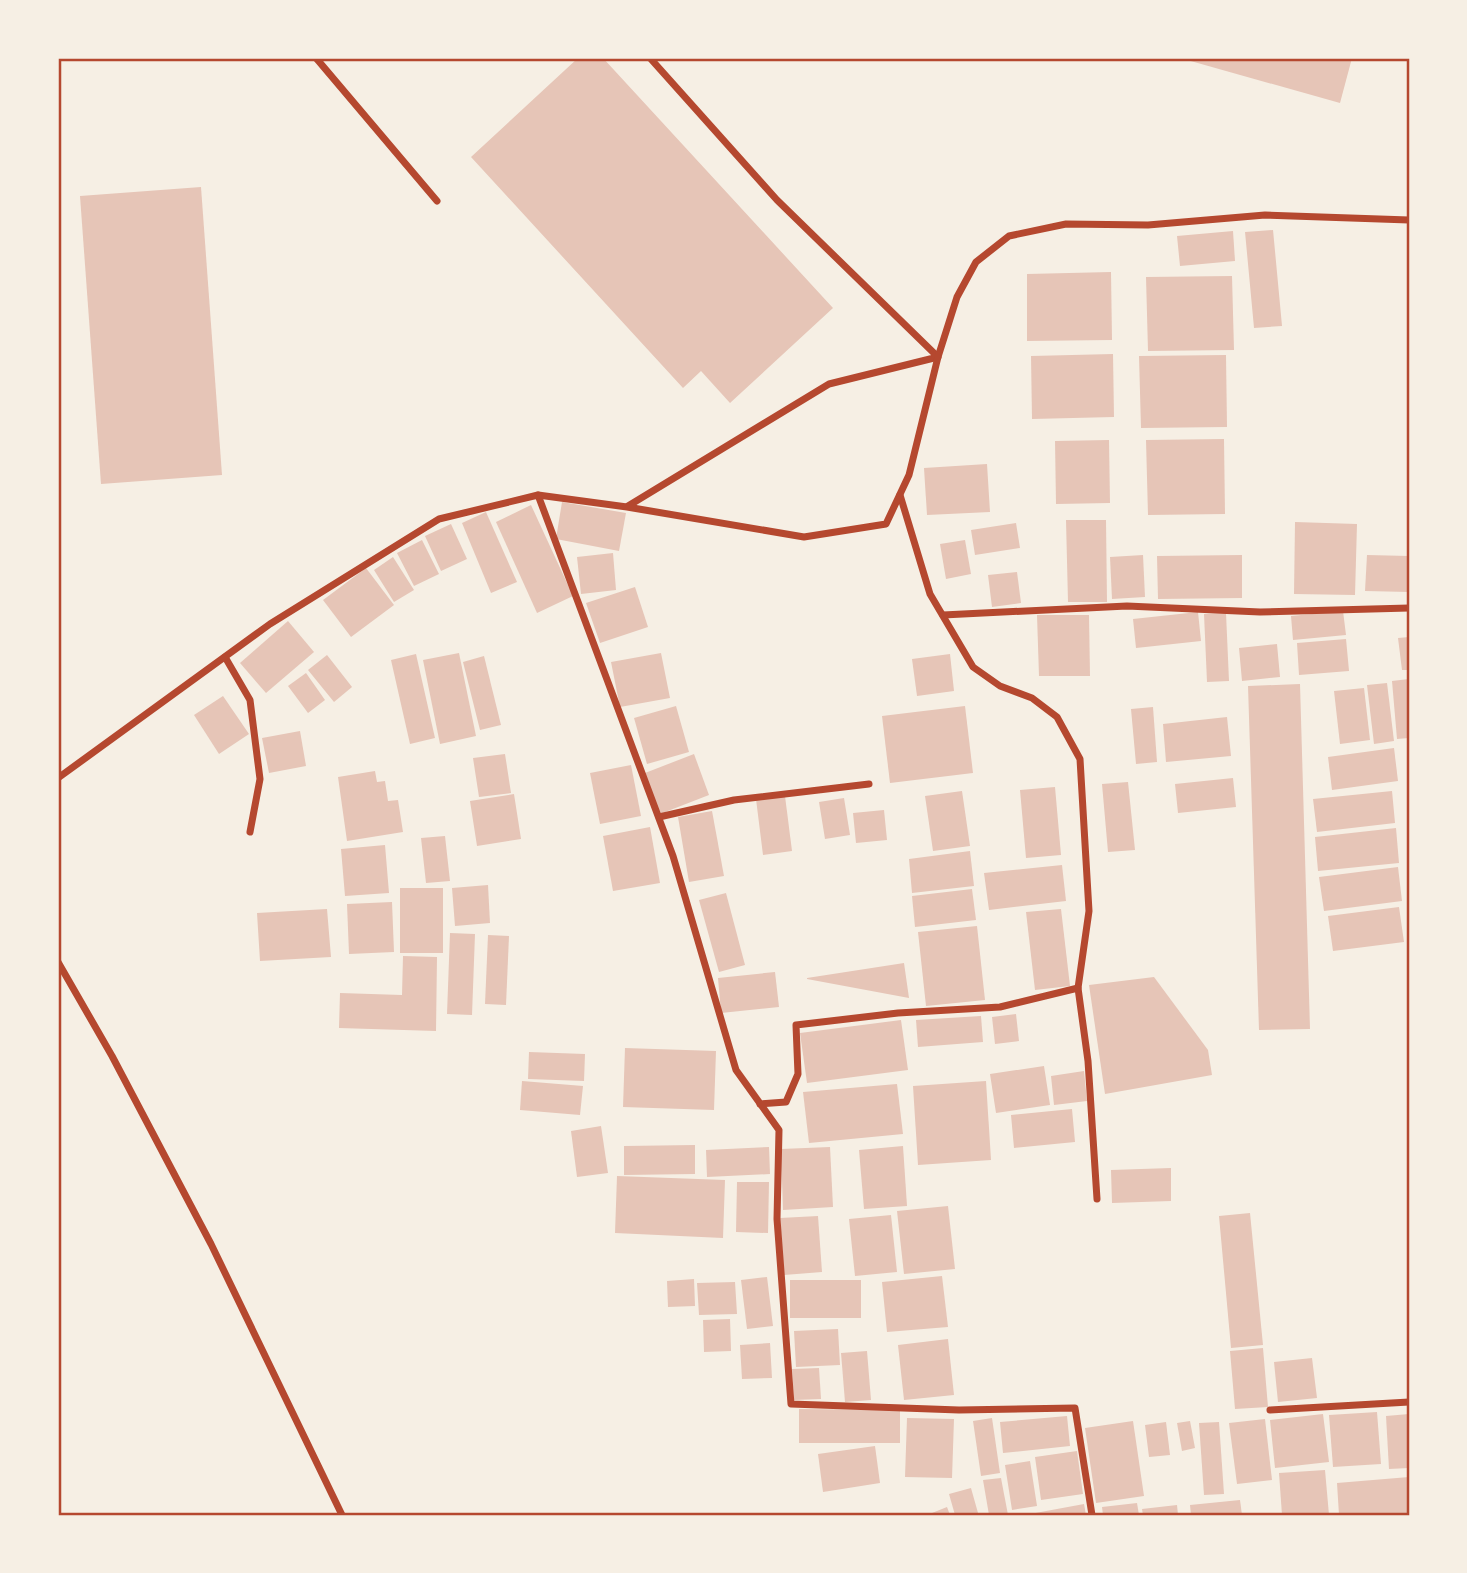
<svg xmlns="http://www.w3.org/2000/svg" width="1467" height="1573" viewBox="0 0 1467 1573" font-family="'Zilla Slab',serif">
<rect width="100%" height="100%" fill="#f6efe4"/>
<g fill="#e6c5b7">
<path d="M578,58H603L833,308L730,403L701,371L683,388L471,157Z"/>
<path d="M1180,58H1352L1340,103Z"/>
<path d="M201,187L222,475L101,484L80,196Z"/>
<path d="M1273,230L1282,326L1254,328L1245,232Z"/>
<path d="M1233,231L1235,261L1180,266L1177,236Z"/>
<path d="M1111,272L1112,340L1027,341V274Z"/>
<path d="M1232,276L1234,350L1148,351L1146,277Z"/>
<path d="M1113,354L1114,417L1032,419L1031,356Z"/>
<path d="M1226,355L1227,427L1141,428L1139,356Z"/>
<path d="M1224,439L1225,514L1148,515L1146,440Z"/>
<path d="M1109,440L1110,503L1056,504L1055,441Z"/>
<path d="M987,464L990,512L927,515L924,468Z"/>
<path d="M562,502L626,513L619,551L556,539Z"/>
<path d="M531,505L573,596L537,613L496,522Z"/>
<path d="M486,512L517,582L491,593L462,523Z"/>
<path d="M1066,520H1106L1107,602H1068Z"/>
<path d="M1295,522L1357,524L1355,595L1294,594Z"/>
<path d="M1016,523L1020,548L975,555L971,530Z"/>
<path d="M451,524L467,559L441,571L425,536Z"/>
<path d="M422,540L439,574L414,586L397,553Z"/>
<path d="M965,540L971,574L946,579L940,544Z"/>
<path d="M613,553L616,590L581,594L577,557Z"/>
<path d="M1143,555L1145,597L1112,599L1110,557Z"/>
<path d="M1242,555V598L1158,599L1157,556Z"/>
<path d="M1367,555L1409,556V592L1365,591Z"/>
<path d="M393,557L414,590L394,602L374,570Z"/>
<path d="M366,568L394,605L351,637L323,600Z"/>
<path d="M1017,572L1021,603L992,607L988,575Z"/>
<path d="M635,587L648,627L600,643L586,603Z"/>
<path d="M1343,611L1346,635L1293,640L1291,616Z"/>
<path d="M1198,612L1201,641L1136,648L1133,619Z"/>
<path d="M1226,613L1229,681L1207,682L1204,614Z"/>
<path d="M1037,615H1089L1090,676H1039Z"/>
<path d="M288,621L314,652L266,693L240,663Z"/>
<path d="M1409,637V670H1402L1398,638Z"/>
<path d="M1346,639L1349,671L1299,675L1297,643Z"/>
<path d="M1277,644L1280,677L1242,681L1239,648Z"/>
<path d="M459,653L476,736L440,744L423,660Z"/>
<path d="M661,653L670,698L620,707L611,662Z"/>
<path d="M416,654L435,738L410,744L391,660Z"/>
<path d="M950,654L954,691L917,696L912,659Z"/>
<path d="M327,655L352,687L334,702L308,670Z"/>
<path d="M484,656L501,725L480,730L463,662Z"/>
<path d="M306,673L325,700L308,713L288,686Z"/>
<path d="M1409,679V738L1397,739L1392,681Z"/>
<path d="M1387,683L1394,741L1374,744L1367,685Z"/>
<path d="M1300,684L1310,1029L1259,1030L1248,686Z"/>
<path d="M1364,688L1370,740L1340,744L1334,691Z"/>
<path d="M223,696L249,734L219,754L194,715Z"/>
<path d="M676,706L689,752L647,764L634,718Z"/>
<path d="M965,706L973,773L890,783L882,716Z"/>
<path d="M1153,707L1157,762L1136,764L1131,709Z"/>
<path d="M1227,717L1231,756L1166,762L1163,724Z"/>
<path d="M300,731L306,766L269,773L262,738Z"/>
<path d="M1394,748L1398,781L1332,790L1328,757Z"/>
<path d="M505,754L511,793L479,797L473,758Z"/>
<path d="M694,754L709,795L660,814L645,773Z"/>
<path d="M631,765L641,816L600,824L590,773Z"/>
<path d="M375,771L377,782L385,781L388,801L398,800L403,832L347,841L338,777Z"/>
<path d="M1233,778L1236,807L1178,813L1175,784Z"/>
<path d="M1128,782L1135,850L1108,852L1102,784Z"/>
<path d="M1055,787L1061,855L1026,858L1020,790Z"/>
<path d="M962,791L970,846L933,851L925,796Z"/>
<path d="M1392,791L1395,823L1317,832L1313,799Z"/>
<path d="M514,794L521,839L477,846L470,801Z"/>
<path d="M785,796L792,851L763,855L756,799Z"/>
<path d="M844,798L850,835L825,839L819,802Z"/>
<path d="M884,810L887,840L856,843L853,813Z"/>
<path d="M712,811L724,876L689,882L678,817Z"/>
<path d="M650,827L660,883L613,891L603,836Z"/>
<path d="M1396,828L1399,863L1318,871L1315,837Z"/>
<path d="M445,836L450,881L426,883L421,838Z"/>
<path d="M385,845L389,893L345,896L341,849Z"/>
<path d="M970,851L974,886L912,893L909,859Z"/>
<path d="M1062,865L1066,901L989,910L984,873Z"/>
<path d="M1398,867L1402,901L1324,911L1319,877Z"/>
<path d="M488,885L490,923L455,926L452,888Z"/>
<rect x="400" y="888" width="43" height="65"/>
<path d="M972,889L976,920L915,927L912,896Z"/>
<path d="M726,893L745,965L719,972L699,900Z"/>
<path d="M392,902L394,952L349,954L347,904Z"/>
<path d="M1399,907L1404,942L1333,951L1328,916Z"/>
<path d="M327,909L331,957L260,961L257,913Z"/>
<path d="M1061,909L1070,986L1035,990L1026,912Z"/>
<path d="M977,926L985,1000L926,1006L918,932Z"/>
<path d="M450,933L475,934L472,1015L447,1014Z"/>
<path d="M488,935L509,936L506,1005L485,1004Z"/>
<path d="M403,956L437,957L436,1031L339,1028L340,993L402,995Z"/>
<path d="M904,963L909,998L807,979V978Z"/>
<path d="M775,972L779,1007L721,1013L718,978Z"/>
<path d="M1154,977L1208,1050L1212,1075L1105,1094L1089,985Z"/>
<path d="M1016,1014L1019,1041L995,1044L992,1017Z"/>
<path d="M981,1016L983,1042L918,1047L916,1020Z"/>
<path d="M901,1020L908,1070L807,1083L800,1033Z"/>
<path d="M625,1048L716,1051L714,1110L623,1107Z"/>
<path d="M529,1052L585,1054L584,1081L528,1079Z"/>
<path d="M1044,1066L1050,1105L996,1113L990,1074Z"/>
<path d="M1084,1071L1087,1101L1054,1105L1051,1076Z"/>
<path d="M522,1081L583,1086L580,1115L520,1110Z"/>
<path d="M986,1081L991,1160L918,1165L913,1086Z"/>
<path d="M897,1084L903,1134L809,1143L803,1092Z"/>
<path d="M1072,1109L1075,1142L1014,1148L1011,1115Z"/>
<path d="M601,1126L608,1173L577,1177L571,1131Z"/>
<path d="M695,1145V1174L624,1175V1146Z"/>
<path d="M903,1146L907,1206L864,1209L859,1150Z"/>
<path d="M769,1147L770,1174L707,1177L706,1150Z"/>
<path d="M830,1147L833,1207L783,1210L781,1149Z"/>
<path d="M1171,1168V1201L1112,1203L1111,1170Z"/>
<path d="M617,1176L725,1180L723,1238L615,1233Z"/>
<path d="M737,1182H769L768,1233L736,1232Z"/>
<path d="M948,1206L955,1269L904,1274L897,1211Z"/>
<path d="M1250,1213L1263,1345L1231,1348L1219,1216Z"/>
<path d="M891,1215L897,1272L855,1276L849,1219Z"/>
<path d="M818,1216L822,1272L784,1275L780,1218Z"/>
<path d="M942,1276L948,1327L887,1332L882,1282Z"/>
<path d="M767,1277L773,1326L747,1329L741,1280Z"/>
<path d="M694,1279L695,1306L668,1307L667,1281Z"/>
<rect x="790" y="1280" width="71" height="38"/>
<path d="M735,1282L737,1314L699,1315L697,1283Z"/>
<path d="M730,1319L731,1351L704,1352L703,1320Z"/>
<path d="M838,1329L840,1365L796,1367L794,1331Z"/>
<path d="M948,1339L954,1395L904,1400L898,1345Z"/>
<path d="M770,1343L772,1378L742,1379L740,1345Z"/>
<path d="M1263,1348L1268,1407L1235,1409L1230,1351Z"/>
<path d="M867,1351L871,1400L845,1402L841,1353Z"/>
<path d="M1312,1358L1317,1398L1278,1402L1274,1362Z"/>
<path d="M819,1368L821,1399L794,1400L792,1369Z"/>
<path d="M799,1409L900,1410V1443H799Z"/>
<path d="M1377,1412L1381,1464L1333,1467L1329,1415Z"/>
<path d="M1323,1414L1329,1462L1275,1468L1270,1420Z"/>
<path d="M1409,1414V1468L1389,1469L1386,1416Z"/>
<path d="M1067,1416L1070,1446L1003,1453L1000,1422Z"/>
<path d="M907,1418L954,1419L952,1478L905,1477Z"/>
<path d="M992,1418L1000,1473L981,1476L973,1421Z"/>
<path d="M1265,1419L1272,1480L1237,1484L1229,1423Z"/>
<path d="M1133,1421L1144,1496L1096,1503L1085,1428Z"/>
<path d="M1190,1421L1195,1448L1182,1451L1177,1423Z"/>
<path d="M1166,1422L1170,1455L1149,1457L1145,1425Z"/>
<path d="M1219,1422L1224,1494L1204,1495L1199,1423Z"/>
<path d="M875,1446L880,1483L823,1492L818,1454Z"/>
<path d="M1077,1451L1083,1494L1041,1500L1035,1457Z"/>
<path d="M1030,1461L1037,1506L1012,1510L1005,1465Z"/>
<path d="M1325,1470L1329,1515H1282L1279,1473Z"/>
<path d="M1409,1477V1515H1339L1337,1483Z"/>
<path d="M1001,1478L1008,1515H989L983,1480Z"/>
<path d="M971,1488L978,1513L955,1515L949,1494Z"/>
<path d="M1240,1500L1242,1515H1191L1190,1505Z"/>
<path d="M1137,1503L1139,1515H1103L1102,1507Z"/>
<path d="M1084,1504L1086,1515H1030V1514Z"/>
<path d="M1177,1505L1178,1515H1143L1142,1509Z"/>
<path d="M947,1507L950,1515H927Z"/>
</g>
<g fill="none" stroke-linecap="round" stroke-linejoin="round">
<g stroke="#b5482f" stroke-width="7">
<path d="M316,58L437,201"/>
<path d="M538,495L673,856L736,1070L779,1130L777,1219L791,1404L959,1410L1075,1408L1092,1515"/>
<path d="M900,495L930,594L973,667L1000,686L1032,698L1057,717L1080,759L1089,911L1078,988"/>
<path d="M628,506L829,384L938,357L777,200L650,58"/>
<path d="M943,615L1127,606L1260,612L1409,608"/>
<path d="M225,657L250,700L260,779L250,832"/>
<path d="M58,778L270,624L439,519L538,495L627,507L804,537L886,524L909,475L938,357L957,297L976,262L1009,236L1066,224L1148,225L1265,215L1409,220"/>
<path d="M659,817L734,800L869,784"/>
<path d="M58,962L112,1056L211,1244L342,1515"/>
<path d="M760,1104L786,1102L798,1074L796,1025L898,1013L1000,1007L1078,988L1088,1061L1097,1199"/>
<path d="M1270,1410L1409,1402"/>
</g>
</g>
<rect width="1467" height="1573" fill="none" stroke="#f6efe4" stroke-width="119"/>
<rect x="60" y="60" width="1348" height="1454" fill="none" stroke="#b5482f" stroke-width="2.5"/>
</svg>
